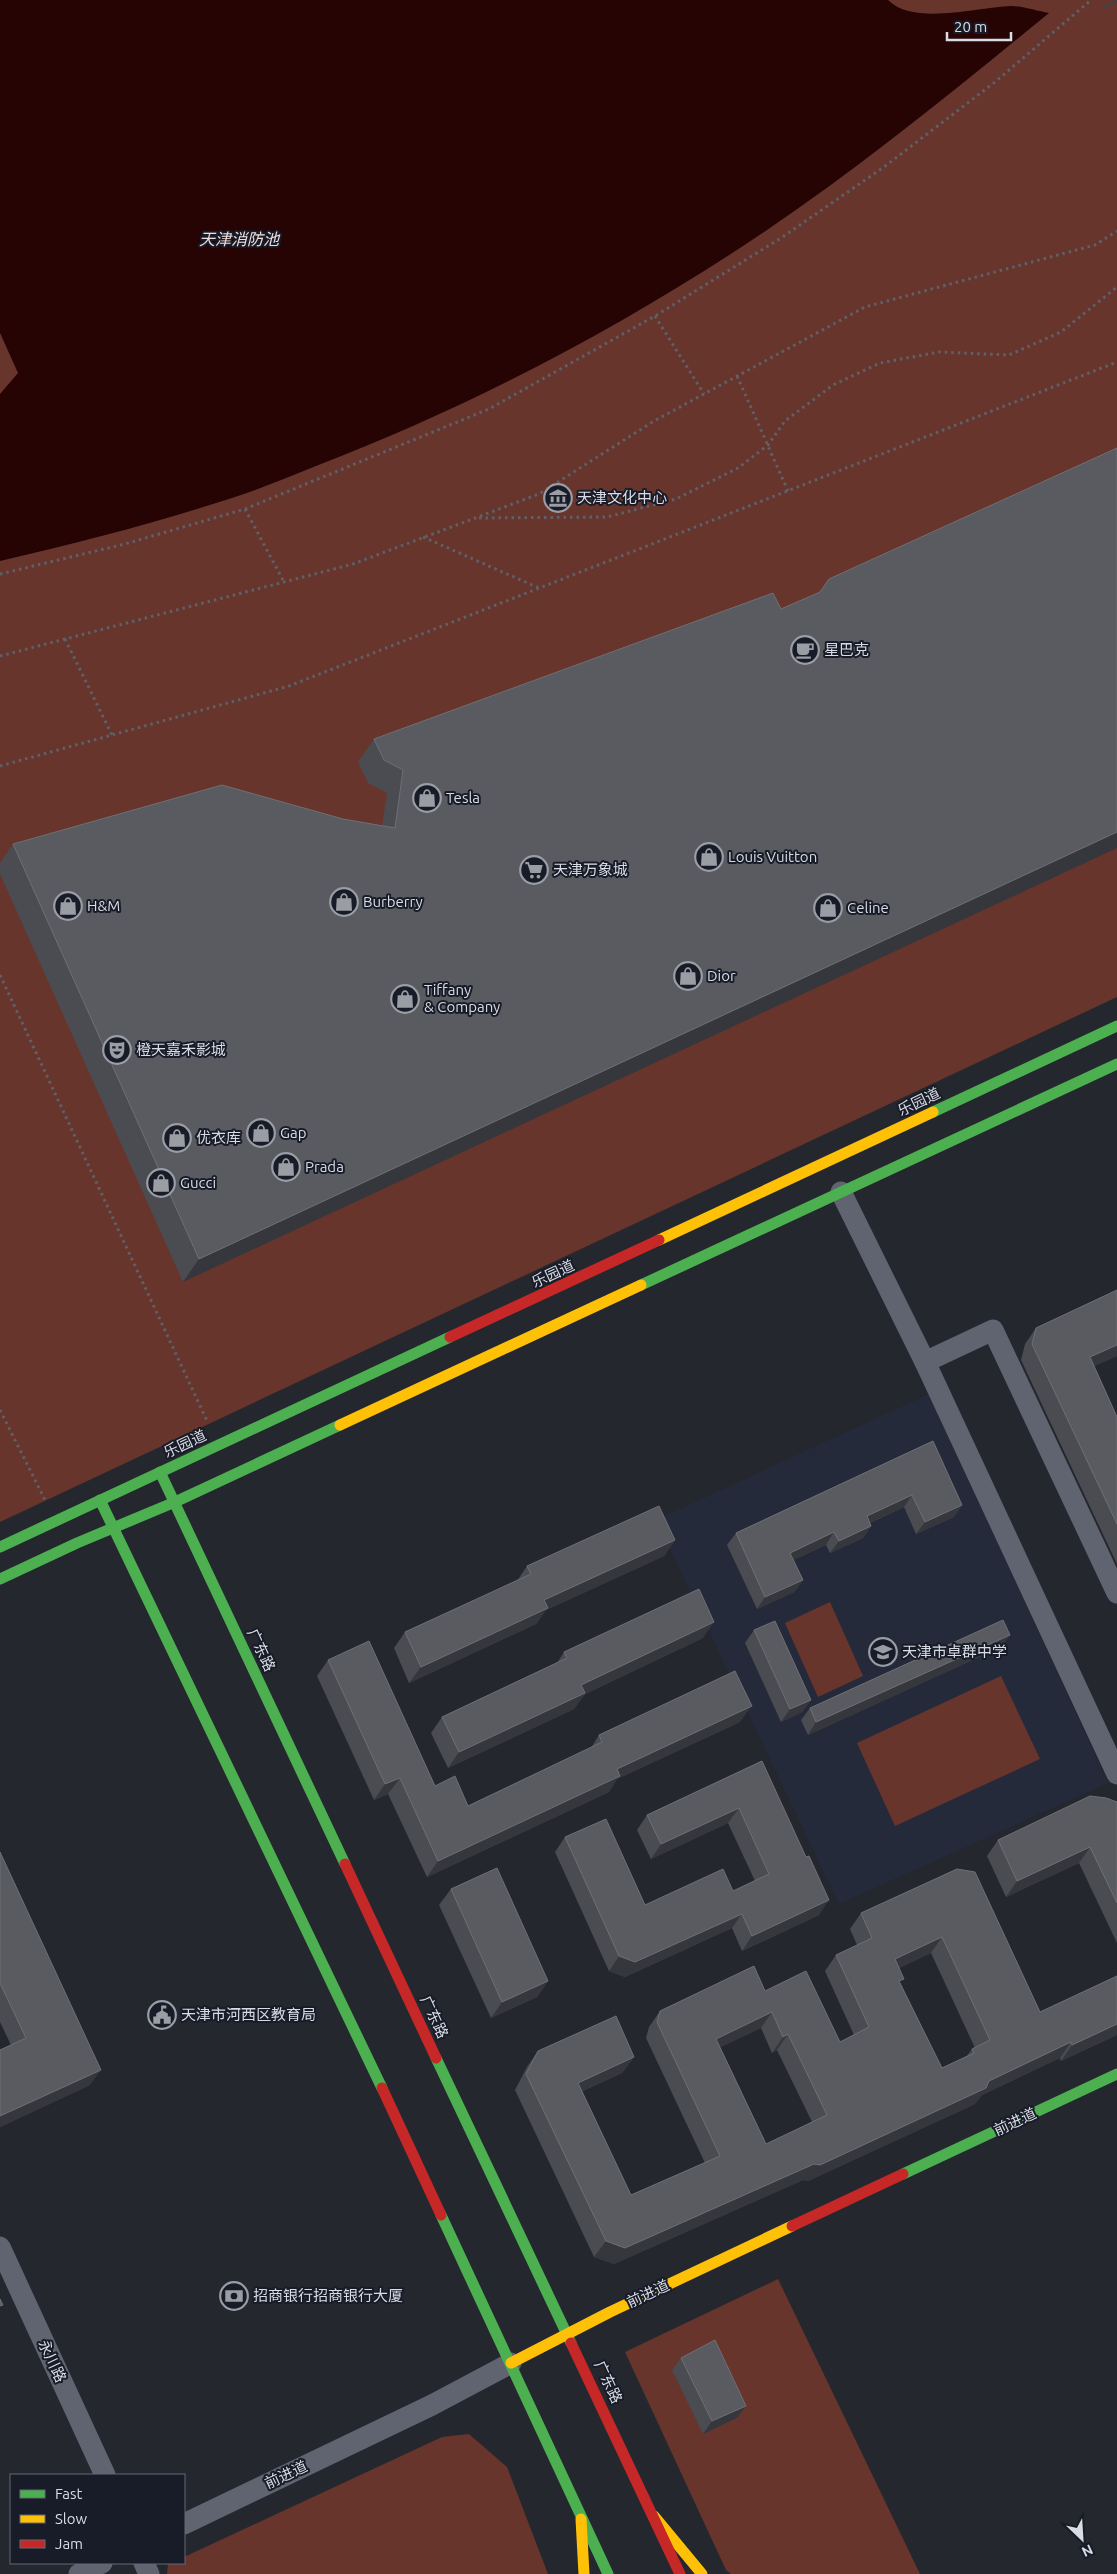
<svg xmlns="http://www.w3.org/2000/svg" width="1117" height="2574" viewBox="0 0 1117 2574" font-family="Ubuntu,'Noto Sans SC',sans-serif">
<rect width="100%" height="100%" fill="#25272e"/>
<path fill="#252a3b" d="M929,1394L1108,1783L839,1904L656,1520Z"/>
<g fill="#67352c">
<path d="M0,0H1117V997L0,1522Z"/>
<path d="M830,1602L863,1676L818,1697L785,1623Z"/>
<path d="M1001,1676L1040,1759L895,1826L857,1743Z"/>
<path d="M778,2279L920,2574H731L726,2570L625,2352Z"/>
<path d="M469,2434L507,2467L548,2574H167L168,2564L184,2563V2557L442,2437Z"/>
</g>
<path fill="#260404" d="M0,0H888C913,26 979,7 1011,6C1023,6 1037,11 1049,13C950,94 850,176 743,246C609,334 466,408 316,466C288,477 260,489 232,498C155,523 78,543 0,561V394L18,373L0,333Z"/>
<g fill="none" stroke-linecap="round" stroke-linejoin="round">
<path stroke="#404249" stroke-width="28" stroke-dasharray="28 14" stroke-linecap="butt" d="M1116,0L1117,2"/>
<g stroke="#5e616a" stroke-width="3" stroke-dasharray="2.5 4" stroke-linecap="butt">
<path d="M655,316L704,394"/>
<path d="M737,376L788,491"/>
<path d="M245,509L284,582"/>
<path d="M479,518L607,517L676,499L738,468L768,445L785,421L833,385L880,363L939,352L1009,355L1061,332L1117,287"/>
<path d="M423,537L539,588"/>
<path d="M0,574L125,544L245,509L489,409L655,316L781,238L884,167L995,82L1091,0"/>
<path d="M65,639L112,735"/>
<path d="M0,656L353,564L539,494L654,421L865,307L1095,245L1117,231"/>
<path d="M0,766L289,686L1117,362"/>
<path d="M0,975L208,1423"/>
<path d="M0,1410L45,1500"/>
</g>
<g stroke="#606471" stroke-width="21">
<path d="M841,1192L925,1362L1117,1774"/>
<path d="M925,1362L993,1330L1117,1593"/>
<path d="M0,2247L105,2475"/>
<path d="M184,2524L432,2405L511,2363"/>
<path d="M144,2563L149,2574"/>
<path d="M79,2574L102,2563"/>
</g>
<g stroke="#4caf50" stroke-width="11">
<path d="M933,1112L1117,1026"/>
<path d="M641,1285L1117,1064"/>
<path d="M160,1472L345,1864"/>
<path d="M100,1500L382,2088"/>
<path d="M0,1547L450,1337"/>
<path d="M0,1579L77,1543L175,1502L340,1425"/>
<path d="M436,2058L571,2343"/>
<path d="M903,2174L1117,2074"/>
<path d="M441,2215L608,2574"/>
</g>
<g stroke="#ffc107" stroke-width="11">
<path d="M659,1240L933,1112"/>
<path d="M340,1425L641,1285"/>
<path d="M511,2363L610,2312L792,2226"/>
<path d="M654,2516L702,2574"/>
<path d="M581,2519L584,2574"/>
</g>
<g stroke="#c62828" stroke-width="11">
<path d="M450,1337L659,1240"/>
<path d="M345,1864L436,2058"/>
<path d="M382,2088L441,2215"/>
<path d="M792,2226L903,2174"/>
<path d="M571,2343L680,2574"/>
</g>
</g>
<g fill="#4a4c51" fill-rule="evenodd">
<path d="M1117,448L183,1282L0,874V863L13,844L343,819L382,826L387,793L368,783L358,762L374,739L781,609L820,592Z"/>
<path d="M1117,1290V1356L1094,1366L1117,1417V1564L1021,1360L1025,1344L1036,1328Z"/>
<path d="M933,1441L962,1505L954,1517L916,1534L904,1507L870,1523L871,1526L863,1538L830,1553L826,1545L793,1560L803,1580L794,1592L757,1609L727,1545L736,1533Z"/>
<path d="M675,1540L664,1556L546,1610L536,1624L409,1683L394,1648L405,1632L517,1581L527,1566Z"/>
<path d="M754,1630L811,1700L802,1712L781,1722L745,1643Z"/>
<path d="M1010,1635L1001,1647L808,1735L801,1720L810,1708Z"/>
<path d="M703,1638L585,1694L574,1709L448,1768L431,1733L442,1717L557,1663L564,1652Z"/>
<path d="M328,1660L435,1786L468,1806L591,1748L599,1735L740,1722L617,1779L609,1792L427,1877L388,1794L374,1800L317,1676Z"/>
<path d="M762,1761L819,1915L742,1951L732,1928L625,1977L609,1971L555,1852L565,1837L645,1905L733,1891L755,1881L728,1823L651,1859L637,1830L647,1815Z"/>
<path d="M1117,1802V1943L1079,1863L1006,1897L987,1856L998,1840Z"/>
<path d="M0,1852L90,2085L0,2127V2050L11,2045L0,2022Z"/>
<path d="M957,1869L1040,2012L1117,1976V2035L1061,2061L1060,2058L982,2095L975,2104L808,2181L803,2180L614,2264L594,2257L515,2090L527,2067L538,2051L634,2057L622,2073L582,2091L631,2195L705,2163L646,2038L649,2027L660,2011L765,1991L840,2042L854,2035L825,1971L836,1955L857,1945L850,1929L861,1913ZM931,1953L975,2048L972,2049L966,2057L942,2068L900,1984L899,1968ZM761,2028L772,2053L777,2050L812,2122L766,2144L720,2047Z"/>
<path d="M451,1889L548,1981L537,1997L491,2018L439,1905Z"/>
<path d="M681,2358L737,2418L703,2434L672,2370Z"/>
</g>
<g fill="#35373c">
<path d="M1117,832V848L183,1282L199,1259Z"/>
<path d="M1117,1345V1356L1079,1373L1090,1357Z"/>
<path d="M912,1495L904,1507L858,1528L867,1516Z"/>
<path d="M962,1505L954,1517L916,1534L925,1522Z"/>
<path d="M871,1526L863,1538L830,1553L839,1541Z"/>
<path d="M834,1532L826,1545L781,1565L790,1553Z"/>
<path d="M675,1540L664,1556L546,1610L536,1624L409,1683L421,1667L544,1600Z"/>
<path d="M803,1580L794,1592L757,1609L765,1597Z"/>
<path d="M714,1622L703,1638L585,1694L574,1709L448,1768L459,1752L581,1685Z"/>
<path d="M1010,1635L1001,1647L808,1735L816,1722Z"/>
<path d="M811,1700L802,1712L781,1722L790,1709Z"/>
<path d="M752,1706L740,1722L617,1779L609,1792L427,1877L438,1861L617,1769Z"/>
<path d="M400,1778L388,1794L374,1800L385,1784Z"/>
<path d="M739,1808L728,1823L651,1859L661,1844Z"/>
<path d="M1090,1847L1079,1863L1006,1897L1017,1881Z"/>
<path d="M829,1900L819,1915L742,1951L752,1936Z"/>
<path d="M742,1914L732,1928L625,1977L609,1971L619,1956Z"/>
<path d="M942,1937L931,1953L884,1975L895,1959Z"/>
<path d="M548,1981L537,1997L491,2018L502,2002Z"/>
<path d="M772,2012L761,2028L705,2055L716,2039Z"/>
<path d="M1117,2024V2035L1061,2061L1072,2045Z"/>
<path d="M788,2034L777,2050L772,2053L783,2037Z"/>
<path d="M1071,2042L1060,2058L982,2095L975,2104L808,2181L803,2180L614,2264L594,2257L606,2241L814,2164Z"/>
<path d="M634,2057L622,2073L567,2099L578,2083Z"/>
<path d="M101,2070L90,2085L0,2127V2116Z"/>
<path d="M746,2406L737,2418L703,2434L712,2421Z"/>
</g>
<g fill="#595b61" stroke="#6d7075" fill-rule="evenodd">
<path d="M1117,448V832L199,1259L13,844L222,785L343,819L395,828L403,770L384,760L374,739L773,593L781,609L820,592L829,579Z"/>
<path d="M1117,1290V1345L1090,1357L1117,1417V1524L1032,1344L1036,1328Z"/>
<path d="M933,1441L962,1505L925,1522L912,1495L867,1516L871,1526L839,1541L834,1532L790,1553L803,1580L765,1597L736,1533Z"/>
<path d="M659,1506L675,1540L544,1600L548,1608L421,1667L405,1632L531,1574L527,1566Z"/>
<path d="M699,1589L714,1622L581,1685L585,1693L459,1752L442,1717L567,1658L564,1652Z"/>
<path d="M1003,1620L1010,1635L816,1722L810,1708Z"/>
<path d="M775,1621L811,1700L790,1709L754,1630Z"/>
<path d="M369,1641L435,1786L455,1776L468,1806L602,1742L599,1735L735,1671L752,1706L617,1769L620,1776L438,1861L400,1778L385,1784L328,1660Z"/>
<path d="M762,1761L806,1857L809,1856L829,1900L752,1936L742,1914L635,1962L619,1956L565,1837L606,1819L645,1905L723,1869L733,1891L769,1874L739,1808L661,1844L647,1815Z"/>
<path d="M1090,1796L1106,1798L1117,1802V1903L1090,1847L1017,1881L998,1840Z"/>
<path d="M0,1852L101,2070L0,2116V2050L26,2038L0,1983Z"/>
<path d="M497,1868L548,1981L502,2002L451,1889Z"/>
<path d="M957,1869L975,1872L1040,2012L1117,1976V2024L1072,2045L1071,2042L989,2081L986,2088L820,2165L814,2164L625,2248L606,2241L526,2074L538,2051L616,2016L634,2057L578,2083L631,2195L720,2156L657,2022L660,2011L754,1966L765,1991L806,1971L840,2042L869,2027L836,1955L872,1938L861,1913ZM942,1937L990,2040L972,2049L974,2053L942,2068L899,1981L904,1979L895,1959ZM772,2012L783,2037L788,2034L827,2115L766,2144L716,2039Z"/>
<path d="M0,2299L3,2305L0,2306Z"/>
<path d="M715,2340L746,2406L712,2421L681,2358Z"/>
</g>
<defs>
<symbol id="museum-ring" viewBox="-11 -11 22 22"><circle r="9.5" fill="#181c28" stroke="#9a9da4" stroke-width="1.5"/><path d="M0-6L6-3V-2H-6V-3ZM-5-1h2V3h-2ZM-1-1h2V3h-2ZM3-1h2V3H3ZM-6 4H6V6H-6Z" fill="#9a9da4"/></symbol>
<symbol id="cafe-ring" viewBox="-11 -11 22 22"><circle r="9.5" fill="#181c28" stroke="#9a9da4" stroke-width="1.5"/><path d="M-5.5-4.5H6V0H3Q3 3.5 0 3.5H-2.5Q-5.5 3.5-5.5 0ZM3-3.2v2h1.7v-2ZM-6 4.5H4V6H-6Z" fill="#9a9da4"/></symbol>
<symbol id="shop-ring" viewBox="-11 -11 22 22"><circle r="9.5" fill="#181c28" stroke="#9a9da4" stroke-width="1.5"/><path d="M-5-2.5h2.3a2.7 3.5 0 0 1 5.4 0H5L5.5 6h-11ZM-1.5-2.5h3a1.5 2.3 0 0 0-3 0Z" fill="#9a9da4"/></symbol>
<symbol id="supermarket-ring" viewBox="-11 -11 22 22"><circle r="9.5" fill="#181c28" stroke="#9a9da4" stroke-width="1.5"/><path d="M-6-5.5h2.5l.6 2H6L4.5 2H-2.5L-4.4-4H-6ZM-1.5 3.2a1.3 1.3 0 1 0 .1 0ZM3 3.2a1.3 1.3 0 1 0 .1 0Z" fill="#9a9da4"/></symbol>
<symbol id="theatre-ring" viewBox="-11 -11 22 22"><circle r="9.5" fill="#181c28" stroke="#9a9da4" stroke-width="1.5"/><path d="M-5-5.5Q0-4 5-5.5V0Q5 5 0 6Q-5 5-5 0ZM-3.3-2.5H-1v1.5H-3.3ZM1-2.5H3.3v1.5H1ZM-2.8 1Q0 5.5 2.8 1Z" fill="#9a9da4"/></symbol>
<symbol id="school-ring" viewBox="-11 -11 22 22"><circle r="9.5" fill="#181c28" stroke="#9a9da4" stroke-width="1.5"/><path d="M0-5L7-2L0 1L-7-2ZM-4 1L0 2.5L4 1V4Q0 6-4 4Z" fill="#9a9da4"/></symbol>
<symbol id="civic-ring" viewBox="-11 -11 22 22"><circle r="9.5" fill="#181c28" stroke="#9a9da4" stroke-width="1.5"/><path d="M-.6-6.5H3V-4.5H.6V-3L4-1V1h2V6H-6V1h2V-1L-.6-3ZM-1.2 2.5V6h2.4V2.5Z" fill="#9a9da4"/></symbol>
<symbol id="bank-ring" viewBox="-11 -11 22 22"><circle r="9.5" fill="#181c28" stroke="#9a9da4" stroke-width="1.5"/><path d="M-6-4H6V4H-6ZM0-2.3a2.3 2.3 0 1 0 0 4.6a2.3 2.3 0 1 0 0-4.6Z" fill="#9a9da4"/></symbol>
</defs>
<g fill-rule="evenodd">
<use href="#museum-ring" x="542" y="482" width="32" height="32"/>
<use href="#cafe-ring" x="789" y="634" width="32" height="32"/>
<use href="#shop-ring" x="411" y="782" width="32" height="32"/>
<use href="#shop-ring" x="693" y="841" width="32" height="32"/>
<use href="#supermarket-ring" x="518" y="854" width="32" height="32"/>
<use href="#shop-ring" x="328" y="886" width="32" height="32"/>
<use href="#shop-ring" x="52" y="890" width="32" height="32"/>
<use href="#shop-ring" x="812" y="892" width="32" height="32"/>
<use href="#shop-ring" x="672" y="960" width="32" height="32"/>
<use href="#shop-ring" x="389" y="983" width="32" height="32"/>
<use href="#theatre-ring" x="101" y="1034" width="32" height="32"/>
<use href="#shop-ring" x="245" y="1117" width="32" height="32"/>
<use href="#shop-ring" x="161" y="1122" width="32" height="32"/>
<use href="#shop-ring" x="270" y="1151" width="32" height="32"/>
<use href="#shop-ring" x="145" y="1167" width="32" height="32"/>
<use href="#school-ring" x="867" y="1636" width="32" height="32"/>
<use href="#civic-ring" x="146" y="1999" width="32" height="32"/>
<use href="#bank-ring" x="218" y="2280" width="32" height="32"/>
</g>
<g text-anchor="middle" stroke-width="4" stroke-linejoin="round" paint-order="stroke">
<g font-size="15" fill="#d9dce4" stroke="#181c28" text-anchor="start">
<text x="577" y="503">天津文化中心</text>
<text x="824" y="655">星巴克</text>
<text x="446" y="803">Tesla</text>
<text x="728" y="862">Louis Vuitton</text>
<text x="553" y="875">天津万象城</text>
<text x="363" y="907">Burberry</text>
<text x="87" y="911">H&amp;M</text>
<text x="847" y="913">Celine</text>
<text x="707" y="981">Dior</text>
<text x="424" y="995">Tiffany<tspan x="424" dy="17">&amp; Company</tspan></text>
<text x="136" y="1055">橙天嘉禾影城</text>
<text x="280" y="1138">Gap</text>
<text x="196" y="1143">优衣库</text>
<text x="305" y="1172">Prada</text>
<text x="180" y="1188">Gucci</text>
<text x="902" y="1657">天津市卓群中学</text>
<text x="181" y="2020">天津市河西区教育局</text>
<text x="253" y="2301">招商银行招商银行大厦</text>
</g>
<g font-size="15" fill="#d9dce4" stroke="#181c28">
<text transform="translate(919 1102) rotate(-26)" y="5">乐园道</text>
<text transform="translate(553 1274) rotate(-25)" y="5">乐园道</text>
<text transform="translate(185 1444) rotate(-25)" y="5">乐园道</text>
<text transform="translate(261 1650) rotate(65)" y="5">广东路</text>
<text transform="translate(434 2017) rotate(65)" y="5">广东路</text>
<text transform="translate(1015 2122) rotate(-25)" y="5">前进道</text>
<text transform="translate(648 2294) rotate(-25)" y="5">前进道</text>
<text transform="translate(52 2361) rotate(65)" y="5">永川路</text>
<text transform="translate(608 2382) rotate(65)" y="5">广东路</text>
<text transform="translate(286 2475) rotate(-25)" y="5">前进道</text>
</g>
<g font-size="16" font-style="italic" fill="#f2deda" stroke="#181c28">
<text x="239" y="245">天津消防池</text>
</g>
</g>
<rect x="10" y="2474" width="175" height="90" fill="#181c28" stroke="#656973"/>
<rect x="20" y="2490" width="25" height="8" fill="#4caf50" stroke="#656973"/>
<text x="55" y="2499" font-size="15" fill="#d9dce4">Fast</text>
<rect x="20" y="2515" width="25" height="8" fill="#ffc107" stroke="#656973"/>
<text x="55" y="2524" font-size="15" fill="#d9dce4">Slow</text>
<rect x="20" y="2540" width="25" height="8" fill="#c62828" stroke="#656973"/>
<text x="55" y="2549" font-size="15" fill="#d9dce4">Jam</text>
<g transform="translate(1082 2539) rotate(155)" stroke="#181c28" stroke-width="4" paint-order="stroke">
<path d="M0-4L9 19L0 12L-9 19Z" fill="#d9dce4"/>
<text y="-8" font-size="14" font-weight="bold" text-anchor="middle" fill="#d9dce4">N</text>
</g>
<path d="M947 32v8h64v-8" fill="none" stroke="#d9dce4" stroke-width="2.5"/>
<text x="954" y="32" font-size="15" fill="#d9dce4" stroke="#181c28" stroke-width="4" paint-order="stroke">20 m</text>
</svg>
